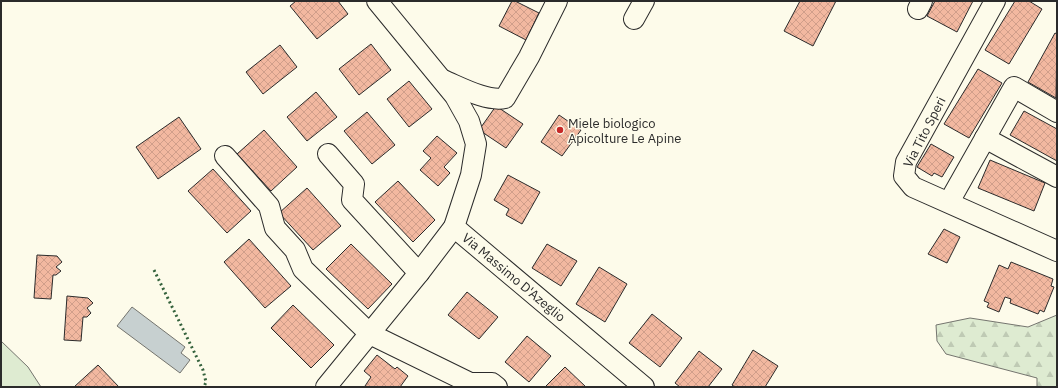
<svg xmlns="http://www.w3.org/2000/svg" width="1058" height="388" viewBox="0 0 1058 388" font-family="'IBM Plex Sans',sans-serif">
<defs>
<pattern id="forest-firs" width="22" height="20" patternUnits="userSpaceOnUse"><rect width="22" height="20" fill="#deebd1"/><path d="M5 1l3.5 6h-7zM16 11l3.5 6h-7z" fill="#bfcab4"/></pattern>
<pattern id="building-cross-hatch" width="8" height="8" patternUnits="userSpaceOnUse"><rect width="8" height="8" fill="#f2b8a0"/><path d="M0 0l8 8M0 8l8-8" fill="none" stroke="#d09e8a"/></pattern>
</defs>
<rect width="100%" height="100%" fill="#fdfbea"/>
<path fill="#deebd1" stroke="#74746e" d="M1,341L28,367L41,387H1Z"/>
<path fill="url(#forest-firs)" stroke="#74746e" d="M1057,315V387H1037V378L946,354L937,341L936,325L970,318L1028,327Z"/>
<path fill="#c7d0d0" stroke="#74746e" d="M132,307L185,347L181,353L190,360L180,373L117,326Z"/>
<g fill="url(#building-cross-hatch)" stroke="#2b2b2b">
<path d="M296,1H338L348,14L317,39L290,6Z"/>
<path d="M512,1H515L539,13L526,40L499,26Z"/>
<path d="M800,1H836L813,46L784,31Z"/>
<path d="M935,1H973L957,32L927,16Z"/>
<path d="M1015,1H1029L1042,9L1009,64L985,50Z"/>
<path d="M1055,33L1057,34L1056,98L1028,82Z"/>
<path d="M371,44L391,70L359,95L339,69Z"/>
<path d="M280,45L297,67L263,94L246,72Z"/>
<path d="M978,69L1002,83L969,138L944,124Z"/>
<path d="M409,81L432,109L409,127L387,99Z"/>
<path d="M316,92L337,117L307,141L287,117Z"/>
<path d="M496,106L523,124L506,148L479,130Z"/>
<path d="M1024,111L1057,129V161L1010,135Z"/>
<path d="M367,112L395,145L372,164L344,131Z"/>
<path d="M559,115L581,130L562,156L541,142Z"/>
<path d="M179,117L201,149L158,179L136,147Z"/>
<path d="M264,130L297,167L271,191L237,154Z"/>
<path d="M437,136L457,153L444,167L450,173L438,186L420,170L431,158L423,151Z"/>
<path d="M931,144L954,157L942,177L934,173L932,176L917,167Z"/>
<path d="M990,160L1045,183L1034,211L978,188Z"/>
<path d="M213,169L251,211L227,233L188,191Z"/>
<path d="M508,175L540,192L522,224L506,215L509,209L494,200Z"/>
<path d="M398,181L435,220L413,242L375,202Z"/>
<path d="M307,188L341,226L313,250L279,213Z"/>
<path d="M944,229L960,237L947,263L928,254Z"/>
<path d="M249,239L291,286L265,308L224,262Z"/>
<path d="M351,244L392,284L368,309L326,269Z"/>
<path d="M547,244L577,261L561,286L532,268Z"/>
<path d="M37,255L57,256L62,262L56,267L61,271L56,275H53L51,299L34,298Z"/>
<path d="M1011,262L1053,279L1051,286L1054,287L1044,312L1040,310L1038,314L1010,303L1011,299L1005,297L999,312L987,307L989,303L984,301L999,265L1008,269Z"/>
<path d="M599,267L627,284L605,322L576,304Z"/>
<path d="M467,292L498,317L479,339L448,315Z"/>
<path d="M67,296L88,298L93,303L87,308L91,313L87,317H83L81,341L64,340Z"/>
<path d="M293,305L334,345L311,368L271,328Z"/>
<path d="M652,314L682,338L660,367L629,343Z"/>
<path d="M527,336L551,356L529,382L505,362Z"/>
<path d="M753,350L778,366L765,387H735L732,385Z"/>
<path d="M699,351L722,369L708,387H680L675,383Z"/>
<path d="M377,355L395,369L397,367L408,376L400,387H366L365,386L371,377L364,371Z"/>
<path d="M98,365L119,387H74Z"/>
<path d="M565,367L586,387H545Z"/>
</g>
<g fill="none" stroke-linecap="round" stroke-linejoin="round">
<defs>
<g id="minor">
<path d="M377,1L455,96L469,121L476,144L471,175L454,227L644,387"/>
<path d="M995,1L906,162L904,176L913,187L1057,251"/>
<path d="M918,9L922,1"/>
<path d="M634,19L644,1"/>
<path d="M443,80C460,87 487,102 505,98L529,57L557,1"/>
<path d="M985,138L1057,177"/>
<path d="M328,154L354,184L352,200L419,273"/>
<path d="M225,156L269,206L275,228L295,250L303,269L370,334L470,383H492L497,387"/>
<path d="M949,202L1014,87L1057,112"/>
<path d="M326,387L419,273L454,227"/>
</g>
</defs>
<use href="#minor" stroke="#2b2b2b" stroke-width="22"/>
<use href="#minor" stroke="#fdfbea" stroke-width="20"/>
<path stroke="#34623c" stroke-width="3" stroke-dasharray="2 3" stroke-linecap="butt" d="M154,270L203,370L206,382L204,387"/>
</g>
<circle fill="#c62828" stroke="#fdfbea" stroke-width="1.5" cx="560" cy="130" r="4"/>
<g text-anchor="middle" stroke-width="3" stroke-linejoin="round" paint-order="stroke">
<g font-size="13" fill="#2b2b2b" stroke="#fdfbea" text-anchor="start">
<text x="568" y="128">Miele biologico<tspan x="568" dy="15">Apicolture Le Apine</tspan></text>
</g>
<g font-size="13" fill="#2b2b2b" stroke="#fdfbea">
<text transform="translate(924 132) rotate(-63)" y="5">Via Tito Speri</text>
<text transform="translate(514 277) rotate(40)" y="5">Via Massimo D'Azeglio</text>
</g>
</g>
<rect width="1058" height="388" fill="none" stroke="#2b2b2b" stroke-width="4"/>
</svg>
